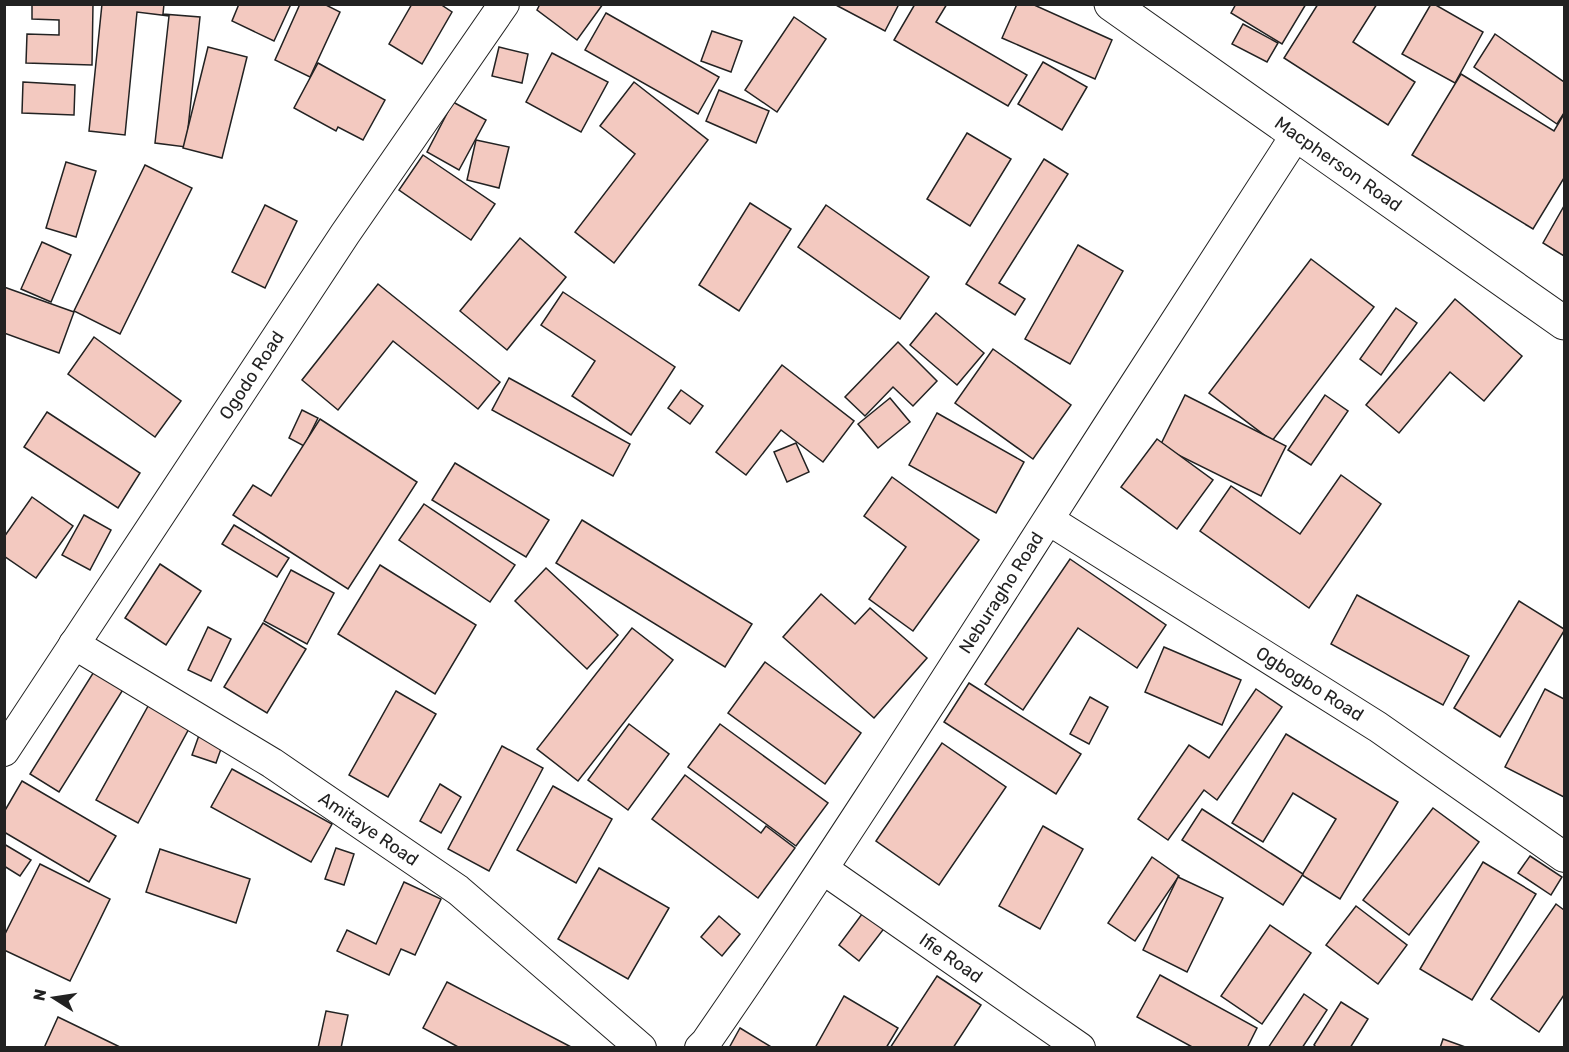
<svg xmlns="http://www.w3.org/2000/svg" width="1569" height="1052" viewBox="0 0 1569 1052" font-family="Rubik,sans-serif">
<rect width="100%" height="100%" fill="#fff"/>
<g fill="#f3c9c0" stroke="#222" stroke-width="1.5">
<path d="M32,4H93L92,65L26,63L27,34L59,35V20L32,19Z"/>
<path d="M102,4H164L163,14L200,17L186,147L155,143L169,16L137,12L125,135L89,131Z"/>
<path d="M239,4H291L274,41L232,21Z"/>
<path d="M300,4H324L340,12L310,77L275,60Z"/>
<path d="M412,4H440L452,12L422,64L389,44Z"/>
<path d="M540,4H603L577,40L537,10Z"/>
<path d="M834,4H899L885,31Z"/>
<path d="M915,4H947L936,22L1027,75L1008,106L894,40Z"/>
<path d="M1017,4H1032L1112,40L1095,79L1002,38Z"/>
<path d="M1236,4H1306L1282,44L1231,13Z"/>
<path d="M1318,4H1377L1353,42L1415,82L1388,125L1284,58Z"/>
<path d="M1431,4H1434L1483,32L1455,83L1402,54Z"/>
<path d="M606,13L719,77L698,114L585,50Z"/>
<path d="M794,17L826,39L777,112L745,90Z"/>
<path d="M1243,24L1278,43L1267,62L1232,44Z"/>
<path d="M712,31L742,41L731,72L701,61Z"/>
<path d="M1495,34L1564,82V113L1557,124L1474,67Z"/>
<path d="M208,47L247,57L222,158L183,148Z"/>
<path d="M499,47L528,54L522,83L492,76Z"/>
<path d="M552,53L608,82L581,132L526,102Z"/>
<path d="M1043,62L1087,87L1062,130L1018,104Z"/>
<path d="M318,63L385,100L363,140L338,127L336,131L294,108Z"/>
<path d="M1461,74L1554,131L1564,114V178L1533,229L1412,155Z"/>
<path d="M23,82L75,85L74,115L22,113Z"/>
<path d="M634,82L708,140L614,263L575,232L635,154L600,126Z"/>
<path d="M719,90L769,111L756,143L706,121Z"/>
<path d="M453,102L486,120L459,170L427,152Z"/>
<path d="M967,133L1011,159L970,226L927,199Z"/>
<path d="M476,140L509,147L499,188L467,180Z"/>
<path d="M423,155L495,204L471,240L399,190Z"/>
<path d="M1044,159L1068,174L999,283L1025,299L1015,315L966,284Z"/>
<path d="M66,162L96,171L76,237L46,228Z"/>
<path d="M145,165L192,188L120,334L74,311Z"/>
<path d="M750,203L791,229L739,311L699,285Z"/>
<path d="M265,205L297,221L265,288L232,272Z"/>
<path d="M826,205L929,277L900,319L798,247Z"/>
<path d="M1564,206V256L1543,243Z"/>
<path d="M520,238L566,277L507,350L460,311Z"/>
<path d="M42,242L71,255L51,302L21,289Z"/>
<path d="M1078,245L1123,271L1070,364L1025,339Z"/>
<path d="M1311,259L1374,307L1272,441L1209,393Z"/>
<path d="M378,284L500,382L478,409L393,341L338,410L302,380Z"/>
<path d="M4,287L74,312L59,353L4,333Z"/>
<path d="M563,292L675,367L631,435L572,396L595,361L541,325Z"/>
<path d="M1455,299L1522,356L1484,401L1450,372L1399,433L1366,405Z"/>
<path d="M1396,308L1417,323L1381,375L1360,359Z"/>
<path d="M936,313L984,353L957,385L910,345Z"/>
<path d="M94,337L181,401L155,437L68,374Z"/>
<path d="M898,342L937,381L913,406L893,387L865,416L845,397Z"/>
<path d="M993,349L1071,405L1033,459L955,403Z"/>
<path d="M782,365L854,421L823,462L781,430L746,475L716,452Z"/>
<path d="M509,378L630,444L613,476L492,410Z"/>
<path d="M681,390L703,406L690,424L668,408Z"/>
<path d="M1185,395L1286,446L1261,496L1160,446Z"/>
<path d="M1325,395L1348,411L1311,465L1288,450Z"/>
<path d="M890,398L910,422L878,448L858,424Z"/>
<path d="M302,410L318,418L304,446L289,438Z"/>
<path d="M47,412L140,473L118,508L24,447Z"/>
<path d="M937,413L1024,462L996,513L909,465Z"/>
<path d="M320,419L417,482L348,589L233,515L253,485L271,496Z"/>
<path d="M1157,439L1213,480L1177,529L1121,487Z"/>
<path d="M796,443L809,472L787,482L774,452Z"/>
<path d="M455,463L549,520L526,557L432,500Z"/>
<path d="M1341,475L1381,504L1309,608L1200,531L1231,486L1300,534Z"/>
<path d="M892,477L979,540L913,631L869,599L906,547L864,516Z"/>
<path d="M32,497L73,526L36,578L4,556V537Z"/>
<path d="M424,504L515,565L490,602L399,540Z"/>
<path d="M84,515L111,530L90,570L62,555Z"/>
<path d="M582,520L752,624L725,667L556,563Z"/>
<path d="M234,525L289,558L277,577L222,544Z"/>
<path d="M1070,559L1166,625L1137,668L1078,628L1023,710L985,684Z"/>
<path d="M160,564L201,591L166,645L125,618Z"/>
<path d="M380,565L476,625L435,694L338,634Z"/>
<path d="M546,568L618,635L587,669L515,601Z"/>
<path d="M291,570L334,593L307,644L264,621Z"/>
<path d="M821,594L855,624L870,608L927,658L874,718L783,637Z"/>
<path d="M1357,595L1469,656L1443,705L1331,644Z"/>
<path d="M1519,601L1564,629V631L1500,737L1454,708Z"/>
<path d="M263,623L306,649L267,713L224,687Z"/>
<path d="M208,627L231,639L211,681L188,670Z"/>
<path d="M632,628L673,660L578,781L537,749Z"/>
<path d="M1164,647L1241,680L1222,725L1145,692Z"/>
<path d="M100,662L129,680L59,792L30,774Z"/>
<path d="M765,662L861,733L825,784L728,713Z"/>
<path d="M969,683L1081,754L1056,794L944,722Z"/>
<path d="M1256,689L1282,707L1217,800L1204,790L1168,840L1138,819L1189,745L1209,758Z"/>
<path d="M1545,689L1564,699V797L1505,767Z"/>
<path d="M157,690L198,712L138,823L96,800Z"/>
<path d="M396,691L436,714L388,797L349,775Z"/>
<path d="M1090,697L1108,707L1089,744L1070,734Z"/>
<path d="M203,724L227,732L216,763L192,755Z"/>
<path d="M629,724L669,754L628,810L588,780Z"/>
<path d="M720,724L828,803L796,846L688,767Z"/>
<path d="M1286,734L1398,802L1340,899L1302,875L1336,819L1293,793L1263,842L1232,823Z"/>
<path d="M942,743L1006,787L939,885L876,841Z"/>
<path d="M502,746L543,768L489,871L448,849Z"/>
<path d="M232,769L332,824L311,862L211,807Z"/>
<path d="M685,775L761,833L766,826L795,848L758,898L652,819Z"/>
<path d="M22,781L116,836L89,882L4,832V812Z"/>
<path d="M440,784L461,797L441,833L420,821Z"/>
<path d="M553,786L612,819L576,883L517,850Z"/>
<path d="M1433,808L1479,842L1409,935L1363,900Z"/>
<path d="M1202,809L1303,874L1283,905L1182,840Z"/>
<path d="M1043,826L1083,849L1040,929L999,906Z"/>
<path d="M4,844L31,860L20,876L4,866Z"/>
<path d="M336,848L354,854L344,885L325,879Z"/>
<path d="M160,849L250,879L236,923L146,892Z"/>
<path d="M1530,856L1562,877L1551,895L1518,873Z"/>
<path d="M1152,857L1179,876L1135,941L1108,923Z"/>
<path d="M1483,862L1536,894L1472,1000L1420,969Z"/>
<path d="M40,864L110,899L70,981L4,950V936Z"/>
<path d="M599,868L669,908L628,979L558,939Z"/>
<path d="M1178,877L1223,898L1187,972L1143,950Z"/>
<path d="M404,882L441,899L415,955L401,949L389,975L337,951L347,930L376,944Z"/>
<path d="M1556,904L1564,910V995L1539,1032L1491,999Z"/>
<path d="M1356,906L1407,945L1378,984L1326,945Z"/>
<path d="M865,910L886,926L859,961L839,945Z"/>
<path d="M719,916L740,934L722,956L701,937Z"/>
<path d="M1270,925L1311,953L1262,1024L1221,996Z"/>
<path d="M1160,975L1257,1028L1247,1048H1194L1137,1017Z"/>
<path d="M937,976L981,1005L953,1048H890Z"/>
<path d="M447,982L573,1048H460L423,1028Z"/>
<path d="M1304,994L1327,1010L1302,1048H1268Z"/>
<path d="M844,996L898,1028L886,1048H815Z"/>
<path d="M1341,1002L1368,1019L1350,1048H1317L1314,1045Z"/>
<path d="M326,1011L348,1015L341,1048H318Z"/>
<path d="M58,1017L122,1048H44Z"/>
<path d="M740,1028L773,1048H729Z"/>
<path d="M1443,1039L1468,1048H1440Z"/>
</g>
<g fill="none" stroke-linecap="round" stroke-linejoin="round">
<defs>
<g id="street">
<path id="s1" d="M1049,520L1378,727L1564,857"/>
<path id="s2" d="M74,644L272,763L458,890L641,1048"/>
<path id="s3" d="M4,751L345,234L504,4"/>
<path id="s4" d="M823,869L1080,1048"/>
<path id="s5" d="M700,1048L706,1042C846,839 977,630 1110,423C1172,327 1234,231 1296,135"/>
</g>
<g id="secondary">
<path id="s6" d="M1111,4L1564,323"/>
</g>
</defs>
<use href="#street" stroke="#222" stroke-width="32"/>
<use href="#secondary" stroke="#222" stroke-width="35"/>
<use href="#street" stroke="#fff" stroke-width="30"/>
<use href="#secondary" stroke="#fff" stroke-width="33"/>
</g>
<g text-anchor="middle" stroke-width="4.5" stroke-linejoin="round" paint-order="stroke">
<g font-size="18" fill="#222" stroke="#fff">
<text dy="6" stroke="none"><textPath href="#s6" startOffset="278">Macpherson Road</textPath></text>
<text dy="6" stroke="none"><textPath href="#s3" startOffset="450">Ogodo Road</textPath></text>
<text dy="6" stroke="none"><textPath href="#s5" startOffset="546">Neburagho Road</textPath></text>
<text dy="6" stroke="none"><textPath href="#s1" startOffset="308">Ogbogbo Road</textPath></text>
<text dy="6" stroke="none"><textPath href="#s2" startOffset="348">Amitaye Road</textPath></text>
<text dy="6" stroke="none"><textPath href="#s4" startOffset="156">Ifie Road</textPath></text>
</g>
</g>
<rect width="1569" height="1052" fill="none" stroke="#222222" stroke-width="12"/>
<g transform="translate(54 998) rotate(282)" stroke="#ffffff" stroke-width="4.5" paint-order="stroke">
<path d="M0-4.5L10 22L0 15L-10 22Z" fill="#222222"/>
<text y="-9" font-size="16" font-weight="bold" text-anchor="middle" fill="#222222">N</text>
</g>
</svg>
